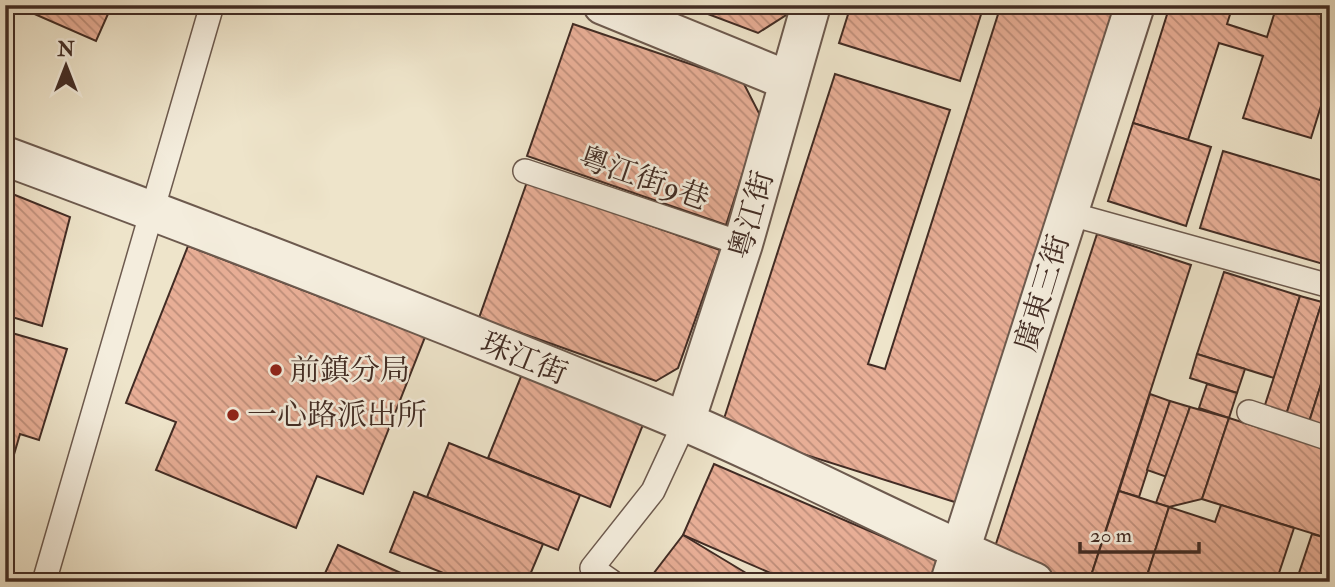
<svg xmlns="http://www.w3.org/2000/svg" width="1335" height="587" viewBox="0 0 1335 587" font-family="'IM FELL Double Pica','Noto Serif TC',serif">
<defs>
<pattern id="building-back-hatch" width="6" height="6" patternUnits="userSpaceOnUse" patternTransform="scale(1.75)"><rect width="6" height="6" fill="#e8ae96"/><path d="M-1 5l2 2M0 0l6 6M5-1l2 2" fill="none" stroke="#be8e7a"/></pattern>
</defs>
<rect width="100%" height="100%" fill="#eee4ca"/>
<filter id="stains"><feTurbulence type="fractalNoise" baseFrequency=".00286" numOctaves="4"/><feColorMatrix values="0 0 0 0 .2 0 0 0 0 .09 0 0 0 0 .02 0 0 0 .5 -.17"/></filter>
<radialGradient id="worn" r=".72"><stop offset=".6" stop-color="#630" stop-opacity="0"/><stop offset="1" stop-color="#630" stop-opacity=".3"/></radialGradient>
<g fill="url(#building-back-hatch)" stroke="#422c24" stroke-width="2">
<path d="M14,5H112L96,41Z"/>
<path d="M684,5H796L794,10L758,33Z"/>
<path d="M851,5H984L960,81L839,43Z"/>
<path d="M1001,5H1123L964,505L721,428L835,74L950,110L868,364L885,369Z"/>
<path d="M1170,5H1233L1227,24L1267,37L1277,5H1318L1330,9V77L1311,138L1243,118L1263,56L1219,43L1188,140L1133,123Z"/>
<path d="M573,24L743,82L761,117L726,225L527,156Z"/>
<path d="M1133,123L1211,147L1186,226L1108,201Z"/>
<path d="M1223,151L1330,183V266L1200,228Z"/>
<path d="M527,182L720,250L678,368L656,381L479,318Z"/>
<path d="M5,191L70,217L42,326L5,315Z"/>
<path d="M1097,234L1191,265L1089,582H1073L992,556Z"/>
<path d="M188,246L425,337L363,494L317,476L296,528L156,470L176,422L126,403Z"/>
<path d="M1224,272L1300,296L1274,378L1197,354Z"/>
<path d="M1300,296L1322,302L1286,415L1264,408Z"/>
<path d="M1322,302L1330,305V356L1309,422L1286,415Z"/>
<path d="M5,331L67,349L39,440L20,434L13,458L5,455Z"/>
<path d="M1197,354L1245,369L1237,393L1190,378Z"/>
<path d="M1330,356V429L1309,422Z"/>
<path d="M522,374L644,422L610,507L488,458Z"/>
<path d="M1207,384L1237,393L1229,418L1199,408Z"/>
<path d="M1150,394L1170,401L1139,497L1119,491Z"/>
<path d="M1170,401L1190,407L1167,477L1147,470Z"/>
<path d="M1190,407L1229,418L1202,499L1169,507L1156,503Z"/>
<path d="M1229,418L1330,450V539L1202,499Z"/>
<path d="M449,443L580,495L558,550L427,497Z"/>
<path d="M714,464L944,563L936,582H791L683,535Z"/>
<path d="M1119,491L1169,507L1145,582H1089Z"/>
<path d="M414,492L543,544L527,582H466L390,552Z"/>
<path d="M1221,505L1294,528L1276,582H1145L1169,507L1215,522Z"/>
<path d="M1312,534L1330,539V582H1296Z"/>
<path d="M683,535L761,582H647Z"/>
<path d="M338,545L421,582H321Z"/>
</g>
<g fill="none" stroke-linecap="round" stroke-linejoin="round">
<defs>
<g id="service">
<path d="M525,171L743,244"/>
<path d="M1067,213L1330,286"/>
<path d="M1249,412L1330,439"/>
<path d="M44,582L212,5"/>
<path d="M612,582L592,568L653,491L685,422"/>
</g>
<g id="minor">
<path d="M603,5L789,81"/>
<path d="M5,156C232,240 459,328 683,421C801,471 914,533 1034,582"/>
<path d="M685,422L743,244L811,5"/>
<path d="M950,582L1135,5"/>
</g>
</defs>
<use href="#service" stroke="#6d5a4e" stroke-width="26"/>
<use href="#minor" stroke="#6d5a4e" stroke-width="42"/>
<use href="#service" stroke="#f4eddd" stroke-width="23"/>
<use href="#minor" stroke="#f4eddd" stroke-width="38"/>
</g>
<g fill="#8f2418" stroke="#f4eddd" stroke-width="2.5">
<circle cx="276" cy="370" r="7"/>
<circle cx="233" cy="415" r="7"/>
</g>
<g text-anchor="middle" stroke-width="5" stroke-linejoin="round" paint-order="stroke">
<g font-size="30" fill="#422c24" stroke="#f4eddd">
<text transform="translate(644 178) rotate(19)" y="10">粵江街9巷</text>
<text transform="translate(751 215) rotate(-74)" y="10">粵江街</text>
<text transform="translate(1042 293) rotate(-73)" y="10">廣東三街</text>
<text transform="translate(524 358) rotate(22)" y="10">珠江街</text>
</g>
<g font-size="30" fill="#422c24" stroke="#f4eddd" text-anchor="start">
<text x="290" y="380">前鎮分局</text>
<text x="247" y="425">一心路派出所</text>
</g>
</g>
<rect width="1335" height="587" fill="none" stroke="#eee4ca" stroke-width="28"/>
<rect x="7" y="7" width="1321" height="573" fill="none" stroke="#422c24" stroke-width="3.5"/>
<rect x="14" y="14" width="1307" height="559" fill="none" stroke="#422c24" stroke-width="2"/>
<g transform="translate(66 66)" stroke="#f4eddd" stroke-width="5" paint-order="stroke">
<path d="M0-5L12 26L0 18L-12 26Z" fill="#422c24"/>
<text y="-10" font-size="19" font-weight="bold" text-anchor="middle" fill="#422c24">N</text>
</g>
<path d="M1080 542v10h119v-10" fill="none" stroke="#422c24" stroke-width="3.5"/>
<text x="1090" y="542" font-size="21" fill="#422c24" stroke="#f4eddd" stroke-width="5" paint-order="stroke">20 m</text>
<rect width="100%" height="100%" filter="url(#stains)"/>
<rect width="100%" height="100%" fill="url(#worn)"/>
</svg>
